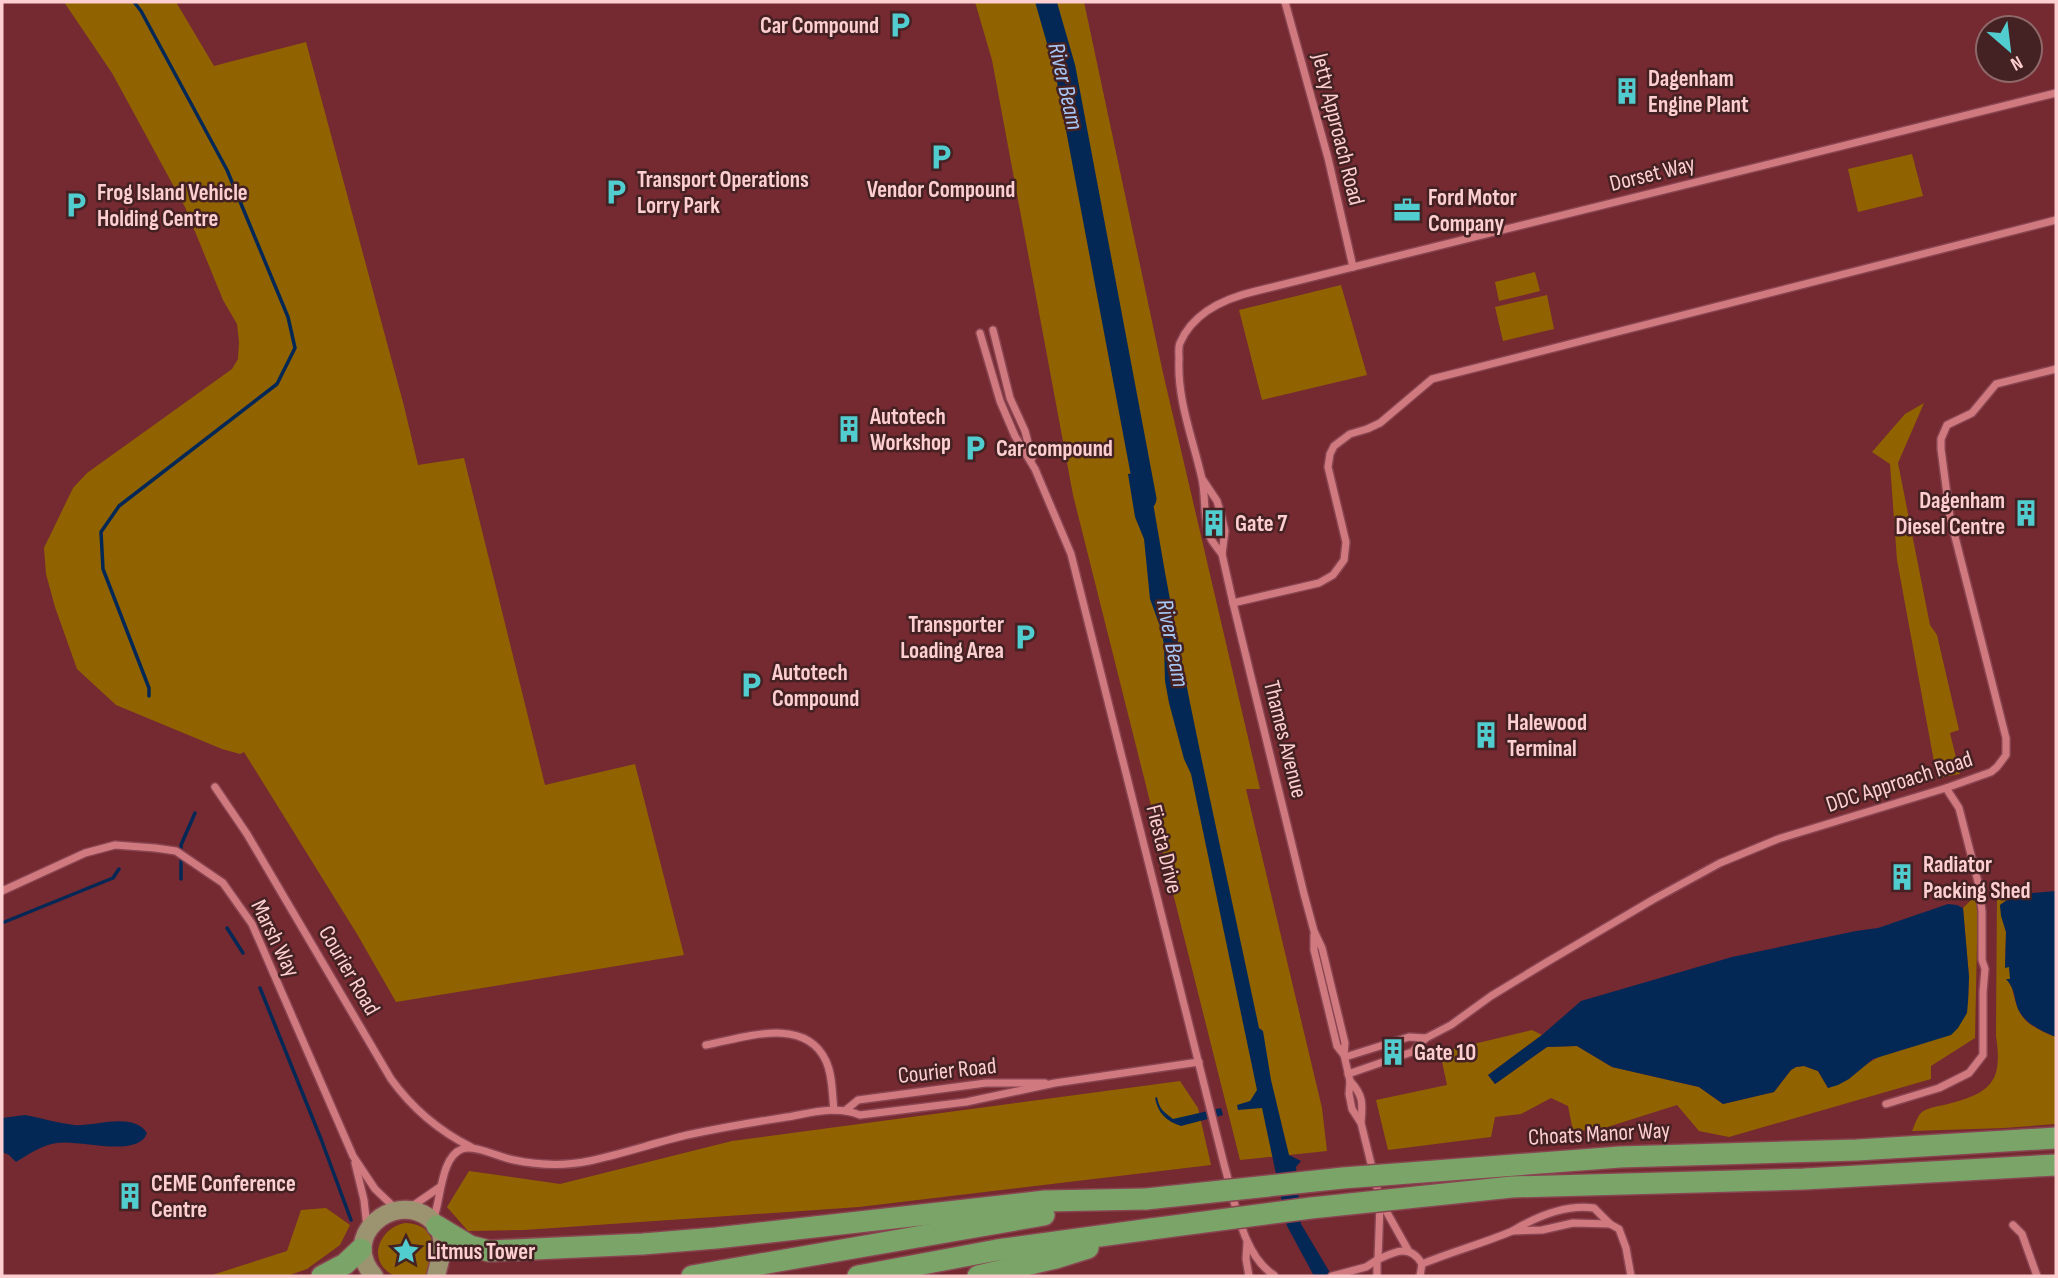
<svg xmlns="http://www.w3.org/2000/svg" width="2058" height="1278" viewBox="0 0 2058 1278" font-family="'Sofia Sans Condensed',sans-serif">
<rect width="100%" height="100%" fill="#752931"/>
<g fill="#916300">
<path d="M64,2H176L214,66L306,42L404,406L418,465L464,458L545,785L635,764L684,955L396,1002L357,934L244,752L240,754L222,749L116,705L77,669L55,607L46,574L44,548L73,488L87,473L232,369L238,359L239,342L237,324L223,300L185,207L112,73Z"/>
<path d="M975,2H1084L1163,373L1260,789H1246L1322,1108L1327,1151L1240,1160L1073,495L992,60Z"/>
<path d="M1912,154L1923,196L1858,212L1848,169Z"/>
<path d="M1535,272L1540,291L1499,301L1495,282Z"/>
<path d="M1341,285L1367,375L1262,400L1239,310Z"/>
<path d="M1547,295L1554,329L1503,341L1495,307Z"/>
<path d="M1924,403L1898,463L1930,625L1937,635L1959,730L1950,733L1960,774L1937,778L1897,560L1890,464L1872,452L1905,414Z"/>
<path d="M1997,891L2025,893H2016L2000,905L2006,932L2005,967H2009C2011,984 2014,1008 2026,1021C2034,1028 2047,1034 2056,1037V1124L2004,1128L1912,1131C1915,1125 1917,1116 1922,1112C1929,1107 1940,1106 1948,1104C1991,1093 2003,1082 1996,1036Z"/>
<path d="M1978,893L1975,1038L1931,1066V1079L1729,1137L1699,1131L1677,1105L1598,1130L1573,1131L1568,1106L1551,1098L1521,1114L1495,1117L1491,1137L1388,1150L1376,1100L1447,1085L1440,1052L1532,1030L1542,1035L1488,1075L1495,1084L1547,1047L1577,1046L1612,1067L1699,1087L1723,1104L1774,1092L1791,1070L1796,1067L1804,1066L1818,1071L1828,1088L1968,1002L1969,977L1963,908Z"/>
<path d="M1180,1081L1198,1108L1211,1165L859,1207L524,1230L468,1231L447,1207L469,1171L560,1184L732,1141Z"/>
<path d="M326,1208L350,1225L340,1245L307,1269L287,1276H209L287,1251L301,1210Z"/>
<path d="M405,1223C440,1225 435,1252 426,1276C416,1276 402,1278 393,1275C366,1261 379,1228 405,1223Z"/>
</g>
<g fill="#042856">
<path d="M1148,471C1177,658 1220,843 1259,1028L1263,1031L1271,1080L1289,1155L1301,1161L1296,1167L1301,1224L1332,1276H1314L1287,1226L1262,1108L1238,1110L1237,1105L1250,1101L1257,1090L1191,774L1184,759L1169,703L1165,681L1164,645L1161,629L1150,599L1144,539L1135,517L1128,474Z"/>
<path d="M2030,888L2032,893L2056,891V1037C2043,1032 2026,1024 2019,1011C2013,998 2017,992 2006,979H2010L2009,967L2005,968L2006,932L2001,916L2000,905L2017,893H2025L2026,889Z"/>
<path d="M1948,904L1957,905L1963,908L1969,977L1968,1002L1967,1013L1958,1028L1951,1035L1873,1059L1849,1079L1838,1085L1828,1088L1818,1071L1804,1066L1796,1067L1791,1070L1774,1092L1723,1104L1699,1087L1612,1067L1577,1046L1547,1047L1495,1084L1488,1075L1542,1035L1581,1001L1732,957L1856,931L1878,928Z"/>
<path d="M1157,1097C1159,1109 1164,1112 1173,1119L1221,1108L1223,1115L1181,1126C1166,1121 1158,1113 1155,1098Z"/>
<path d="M25,1115C42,1118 57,1123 74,1125C94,1127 133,1111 147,1133C138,1159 79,1139 57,1143C42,1145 29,1154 16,1162L9,1155L2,1152V1118Z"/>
</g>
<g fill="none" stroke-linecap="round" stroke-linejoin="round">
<g stroke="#042856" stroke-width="3.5">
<path d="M134,2L141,11L227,170L288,317L295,348L277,384L119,506L101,532L103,569L149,688V696"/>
<path d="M181,879V845L195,813"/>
<path d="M2,923L113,878L119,869"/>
<path d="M227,928L243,953"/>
<path d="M260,988L321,1139L351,1220"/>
</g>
<path stroke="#042856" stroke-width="21" d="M1046,2L1065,68L1146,499"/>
<defs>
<g id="street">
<path d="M1285,2L1328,158L1353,267"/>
<path d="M993,330L1010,398L1025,431L1032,458"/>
<path d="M980,333L1000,401L1015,436L1035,469L1071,554L1225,1168C1235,1202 1243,1256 1274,1275"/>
<path d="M1203,480L1217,501L1222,518L1225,531L1222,554L1233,603L1304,894L1314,931L1322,948L1345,1043L1344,1055L1350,1081L1349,1094L1352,1109L1361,1123L1380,1200L1408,1250"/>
<path d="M1222,554C1218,549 1213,543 1210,537C1203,518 1206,498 1202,479C1193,439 1177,400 1179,359C1179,354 1178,347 1180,343C1193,312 1226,298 1256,291L2056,93"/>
<path d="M1233,603L1319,583L1333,575L1344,560L1346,542L1328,467L1330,454L1334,446L1350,434L1367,429L1380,423L1432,379L2056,220"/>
<path d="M215,787L247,834L391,1079C412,1108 439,1131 471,1147"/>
<path d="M2,891L85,853L115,845L155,848L176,851L223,883L252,924L353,1156L375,1189L397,1210"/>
<path d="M1314,935V950L1337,1046L1344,1055"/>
<path d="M706,1045C743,1038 805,1015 826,1061C833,1076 832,1095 834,1110"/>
<path d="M1345,1057L1409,1037L1426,1038"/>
<path d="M1348,1074L1412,1052L1426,1038L1451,1025L1491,996L1547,962L1654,899L1720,863L1778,839L1946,788L1991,772L1997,767L2006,755V738L1950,517L1941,449V439L1947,425L1972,413L1996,384L2056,369"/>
<path d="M1350,1081C1363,1095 1363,1103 1361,1122"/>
<path d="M1886,1104L1939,1088L1969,1073L1983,1055V992L1985,969L1982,960V911L1978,882L1959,808L1946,788"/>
<path d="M847,1109L858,1100L986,1083H1045"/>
<path d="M355,1163L364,1200L367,1227"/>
<path d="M411,1207L440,1187"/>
<path d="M433,1220C441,1202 440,1157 462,1149C474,1144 501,1158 514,1160C538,1165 565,1166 589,1161C622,1154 654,1143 687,1135C720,1128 754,1122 787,1117C811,1113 837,1105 860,1115L966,1102L1055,1083L1199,1062"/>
<path d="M2013,1225L2022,1234L2037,1276"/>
<path d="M1513,1231L1542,1230L1573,1223L1610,1224"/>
<path d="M1247,1243L1246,1259L1249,1276"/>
<path d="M1378,1259L1380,1204"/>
<path d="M1422,1264C1451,1252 1481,1244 1510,1232C1515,1230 1520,1226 1525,1224C1546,1213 1571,1205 1594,1208L1610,1224L1619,1229L1626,1248L1631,1276"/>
<path d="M1332,1276L1366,1267L1377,1260"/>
<path d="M1377,1276V1260C1394,1252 1410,1243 1422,1264L1420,1276"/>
</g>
<path id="primary" d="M374,1276C339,1237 392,1192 428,1217C434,1222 439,1226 441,1234C445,1249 439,1262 436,1276"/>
<g id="highway">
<path d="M437,1226L470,1246L489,1251L643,1244L716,1238L1045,1201L1146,1199"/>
<path d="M322,1276L345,1264L361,1249"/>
<path d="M692,1276L1044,1215"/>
<path d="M858,1276L997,1250L1151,1229"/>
<path d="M978,1276L1056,1258L1088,1248"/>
</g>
</defs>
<use href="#street" stroke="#884450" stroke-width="10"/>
<use href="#primary" stroke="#884450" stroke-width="21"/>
<use href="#highway" stroke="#884450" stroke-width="24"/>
<use href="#street" stroke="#d07a7f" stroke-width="7"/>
<use href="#primary" stroke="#9c9371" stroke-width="18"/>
<use href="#highway" stroke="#7aa468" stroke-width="21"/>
<defs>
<g id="highway-bridge">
<path d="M1146,1199L1343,1178L1620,1157L1857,1150L2056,1138"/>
<path d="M1151,1229L1311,1208L1512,1187L1804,1179L2056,1165"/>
</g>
</defs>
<use href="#highway-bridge" stroke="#884450" stroke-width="24" stroke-linecap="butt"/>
<use href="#highway-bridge" stroke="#7aa468" stroke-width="21"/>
</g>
<defs>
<symbol id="parking-bare" viewBox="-9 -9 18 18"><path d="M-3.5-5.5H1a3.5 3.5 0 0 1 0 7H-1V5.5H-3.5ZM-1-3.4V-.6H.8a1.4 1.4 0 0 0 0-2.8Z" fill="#52cdcf" stroke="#442123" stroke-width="2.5" paint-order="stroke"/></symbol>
<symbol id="building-bare" viewBox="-9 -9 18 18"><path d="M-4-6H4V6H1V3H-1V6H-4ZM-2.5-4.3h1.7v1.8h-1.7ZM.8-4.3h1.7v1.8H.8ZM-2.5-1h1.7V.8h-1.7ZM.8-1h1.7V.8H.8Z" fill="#52cdcf" stroke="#442123" stroke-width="2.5" paint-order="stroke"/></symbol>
<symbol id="office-bare" viewBox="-9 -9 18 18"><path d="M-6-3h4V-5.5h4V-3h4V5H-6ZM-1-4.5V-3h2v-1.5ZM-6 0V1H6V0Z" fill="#52cdcf" stroke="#442123" stroke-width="2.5" paint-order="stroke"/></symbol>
<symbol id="sight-bare" viewBox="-9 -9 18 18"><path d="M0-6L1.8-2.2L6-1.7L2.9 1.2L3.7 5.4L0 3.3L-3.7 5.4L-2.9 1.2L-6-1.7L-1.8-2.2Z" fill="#52cdcf" stroke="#442123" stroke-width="2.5" paint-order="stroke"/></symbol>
</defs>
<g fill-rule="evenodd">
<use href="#parking-bare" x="881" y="6" width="38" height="38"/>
<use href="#building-bare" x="1608" y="72" width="38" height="38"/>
<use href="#parking-bare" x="922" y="138" width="38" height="38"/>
<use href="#parking-bare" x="597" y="173" width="38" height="38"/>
<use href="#parking-bare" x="57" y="186" width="38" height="38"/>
<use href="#office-bare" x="1388" y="191" width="38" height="38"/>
<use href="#building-bare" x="830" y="410" width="38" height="38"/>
<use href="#parking-bare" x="956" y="429" width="38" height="38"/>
<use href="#building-bare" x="2007" y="494" width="38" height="38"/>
<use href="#building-bare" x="1195" y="504" width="38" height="38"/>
<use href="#parking-bare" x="1006" y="618" width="38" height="38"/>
<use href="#parking-bare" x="732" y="666" width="38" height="38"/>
<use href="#building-bare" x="1467" y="716" width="38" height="38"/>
<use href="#building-bare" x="1883" y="858" width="38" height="38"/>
<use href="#building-bare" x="1374" y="1033" width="38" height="38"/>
<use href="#building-bare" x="111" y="1177" width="38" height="38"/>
<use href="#sight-bare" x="387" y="1232" width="38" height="38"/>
</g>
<g text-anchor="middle" stroke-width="5" stroke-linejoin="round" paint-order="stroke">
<g font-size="23" font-weight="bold" fill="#fecfd0" stroke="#442123" text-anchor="start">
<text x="879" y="33" text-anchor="end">Car Compound</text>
<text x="1648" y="86">Dagenham<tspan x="1648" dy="26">Engine Plant</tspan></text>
<text x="637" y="187">Transport Operations<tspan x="637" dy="26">Lorry Park</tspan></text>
<text x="941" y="197" text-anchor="middle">Vendor Compound</text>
<text x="97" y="200">Frog Island Vehicle<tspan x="97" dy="26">Holding Centre</tspan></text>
<text x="1428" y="205">Ford Motor<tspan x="1428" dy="26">Company</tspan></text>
<text x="870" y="424">Autotech<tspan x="870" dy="26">Workshop</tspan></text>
<text x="996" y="456">Car compound</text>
<text x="2005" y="508" text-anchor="end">Dagenham<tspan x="2005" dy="26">Diesel Centre</tspan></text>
<text x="1235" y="531">Gate 7</text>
<text x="1004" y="632" text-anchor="end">Transporter<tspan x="1004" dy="26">Loading Area</tspan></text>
<text x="772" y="680">Autotech<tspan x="772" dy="26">Compound</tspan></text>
<text x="1507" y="730">Halewood<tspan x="1507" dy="26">Terminal</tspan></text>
<text x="1923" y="872">Radiator<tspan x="1923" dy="26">Packing Shed</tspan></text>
<text x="1414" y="1060">Gate 10</text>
<text x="151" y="1191">CEME Conference<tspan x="151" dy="26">Centre</tspan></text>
<text x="427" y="1259">Litmus Tower</text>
</g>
<g font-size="23" fill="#fecfd0" stroke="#442123">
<text transform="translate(1339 129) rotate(76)" y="8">Jetty Approach Road</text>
<text transform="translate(1652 173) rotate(-14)" y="8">Dorset Way</text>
<text transform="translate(1286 739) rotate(76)" y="8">Thames Avenue</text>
<text transform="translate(1899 781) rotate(-18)" y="8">DDC Approach Road</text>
<text transform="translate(1165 849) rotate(76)" y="8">Fiesta Drive</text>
<text transform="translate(276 938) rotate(64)" y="8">Marsh Way</text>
<text transform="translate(350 970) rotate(60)" y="8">Courier Road</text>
<text transform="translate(947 1070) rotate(-6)" y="8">Courier Road</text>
<text transform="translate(1599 1133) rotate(-3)" y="8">Choats Manor Way</text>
</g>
<g font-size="24" font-style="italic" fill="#a7c7f5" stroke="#442123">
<text transform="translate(1066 86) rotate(77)" y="8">River Beam</text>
<text transform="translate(1173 643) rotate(79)" y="8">River Beam</text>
</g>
</g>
<rect width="2058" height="1278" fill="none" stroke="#fecfd0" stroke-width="7"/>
<g transform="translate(2009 49) rotate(152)"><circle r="33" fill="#442123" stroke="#8e6768" stroke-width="2"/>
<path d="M0-5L12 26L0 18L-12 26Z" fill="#52cdcf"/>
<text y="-10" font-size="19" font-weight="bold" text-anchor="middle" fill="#fecfd0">N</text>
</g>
</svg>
